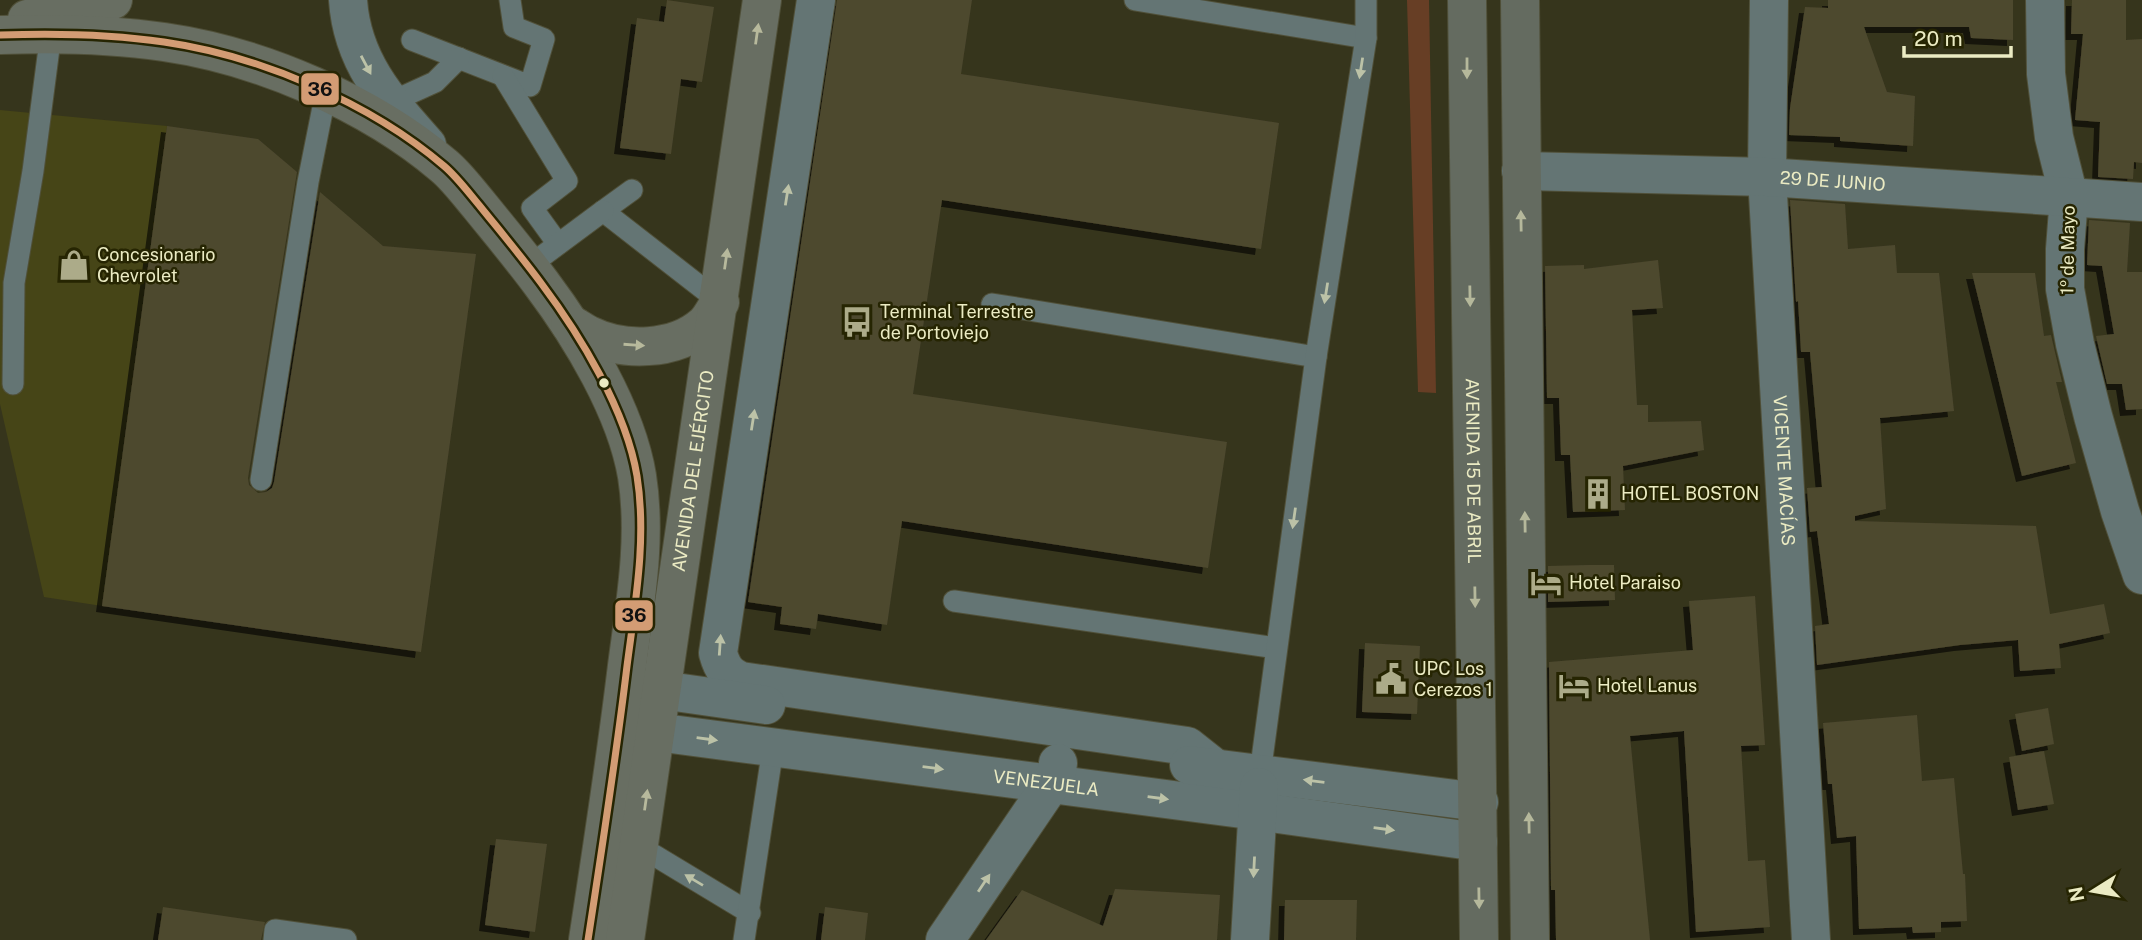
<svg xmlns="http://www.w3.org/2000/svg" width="2142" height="940" viewBox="0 0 2142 940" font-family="'Public Sans',sans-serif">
<defs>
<filter id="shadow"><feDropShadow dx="-6" dy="6" stdDeviation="0" flood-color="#0009"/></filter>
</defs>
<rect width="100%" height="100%" fill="#36351c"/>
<path fill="#464517" d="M0,110L167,126L102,606L44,597L0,404Z"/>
<path fill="#673e25" d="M1407,0H1429L1436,393L1418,392Z"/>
<g fill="#4d482f" filter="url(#shadow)">
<path d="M667,0L714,7L702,82L681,79L671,154L620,148L637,18L664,22Z"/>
<path d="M837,0H972L961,74L1279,123L1261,249L942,200L913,394L1227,442L1208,568L902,521L887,625L818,614L816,629L780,624L782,607L748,602Z"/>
<path d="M1828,0H2013V40L1971,38L1969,27H1864L1887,92L1915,96L1913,146L1840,141V137L1789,135L1790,108L1805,7L1828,8Z"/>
<path d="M2072,0H2126V40L2142,39V163L2134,162L2133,179L2098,177L2100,122L2075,120L2083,34H2071Z"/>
<path d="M167,126L258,139L297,172L248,478L249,485L258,493L266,492L272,488L274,482L320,192L383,246L476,254L421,652L102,606Z"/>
<path d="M1790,200L1845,204L1848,249L1895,245L1897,273H1939L1954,411L1880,418L1886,509L1855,516V521L2036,526L2050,614L2104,604L2110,633L2059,644L2061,668L2020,671L2018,640L1960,645L1817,665L1815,626L1829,624L1817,531L1810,532L1807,488L1822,487L1810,352H1801L1798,301L1796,302Z"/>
<path d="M2089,220L2130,223L2127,272H2142V409L2126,410L2122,384H2107L2096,336L2114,334L2102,266L2087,265Z"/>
<path d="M1658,260L1663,308L1632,310L1637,405H1648V422L1701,421L1704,450L1623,466L1625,510L1573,512L1570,455H1561L1559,398H1547L1545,266L1584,265V269Z"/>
<path d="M1972,273H2035L2044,336L2051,335L2062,382H2056L2076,463L2022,476Z"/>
<path d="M1589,565H1614L1615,600L1548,602V566Z"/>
<path d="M1755,596L1765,745L1741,746L1748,861L1765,860L1770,927L1696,932L1684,731L1630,736L1650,940H1556L1555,890H1551L1549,662L1693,650L1689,601Z"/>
<path d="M1365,643L1420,646L1417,714L1362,712Z"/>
<path d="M2048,708L2054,744L2022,751L2015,714Z"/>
<path d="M1917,715L1922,781L1954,778L1963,874H1965L1967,921L1941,922V932L1913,933L1912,927L1859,929L1856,836L1837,838L1832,784H1828L1823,723Z"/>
<path d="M2044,751L2054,804L2018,810L2009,757Z"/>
<path d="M496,839L547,844L535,932L485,925Z"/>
<path d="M1115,889L1220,895L1217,940H986L1022,890L1103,926Z"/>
<path d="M1285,900H1357L1356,940H1284Z"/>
<path d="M163,907L265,922L261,940H158Z"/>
<path d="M825,907L868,913L865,940H821Z"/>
</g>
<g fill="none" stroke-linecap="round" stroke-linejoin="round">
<defs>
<g id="service">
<path d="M1135,0L1366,38"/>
<path d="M412,40L530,86L544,39L514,27L510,0"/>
<path d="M503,76L567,181L532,208L558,244"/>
<path d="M385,102H391L435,82L459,58"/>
<path d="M632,190L603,211L720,302"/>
<path d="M529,266L603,211"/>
<path d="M992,304L1316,357"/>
<path d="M13,384L14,283L33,171L51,33"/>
<path d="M261,480L308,182L326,92"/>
<path d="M954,601L1276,648"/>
<path d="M1260,774L1316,357L1366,38V0"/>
<path d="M639,846L750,913"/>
<path d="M274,940L275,930L346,940"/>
<path d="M744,940L773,748"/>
</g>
<g id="minor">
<path d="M816,0L718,653C722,668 727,675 741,681L1187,746L1216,769"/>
<path id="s1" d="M1769,0L1767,177L1811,940"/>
<path d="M2045,0L2046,74L2054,137L2069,197L2065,249V289L2075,344L2093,416L2120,511L2142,575"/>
<path id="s2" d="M1521,171L1767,177L2142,202"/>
<path d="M629,697L645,690H661L766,705"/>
<path id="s3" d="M628,719L642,729L656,732L1257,811L1478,842"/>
<path d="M1189,765L1479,802"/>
<path d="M945,940L1051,784L1057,772L1058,763"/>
<path d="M1250,940L1259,787"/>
</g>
<path id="tertiary" d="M348,0C352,62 388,101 427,145"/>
<g id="primary">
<path id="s4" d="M1467,0L1479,940"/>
<path d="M1520,0L1530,940"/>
</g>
<g id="trunk">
<path d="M27,19L113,0"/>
<path d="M0,35C55,33 110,34 164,42C261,56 370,103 444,166C457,177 468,192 479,205C500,231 521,256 541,283C580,335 626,410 637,476C647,539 635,604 627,666C616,758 602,849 588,940"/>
<path d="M570,324C576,327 583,332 589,335C623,352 675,351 704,325C711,319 715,309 720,302"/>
<path id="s5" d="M625,940L762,0"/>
</g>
</defs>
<use href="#service" stroke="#505039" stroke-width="23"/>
<use href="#minor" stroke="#505039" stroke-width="40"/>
<use href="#tertiary" stroke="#505039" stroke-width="40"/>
<use href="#primary" stroke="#505039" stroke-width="40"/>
<use href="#trunk" stroke="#505039" stroke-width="40"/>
<use href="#service" stroke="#647574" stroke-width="21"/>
<use href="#minor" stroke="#647574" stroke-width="38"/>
<use href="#tertiary" stroke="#647574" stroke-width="38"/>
<use href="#primary" stroke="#646b60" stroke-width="38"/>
<use href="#trunk" stroke="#686e62" stroke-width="38"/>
<defs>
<path id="bus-1" d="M0,35C55,33 110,34 164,42C261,56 370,103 444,166C457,177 468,192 479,205C500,231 521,256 541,283C580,335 626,410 637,476C647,539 635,604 627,666C616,758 602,849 588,940"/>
</defs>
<use href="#bus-1" stroke="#262502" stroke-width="12"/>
<use href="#bus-1" stroke="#d39c74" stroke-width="7"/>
</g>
<defs><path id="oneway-solid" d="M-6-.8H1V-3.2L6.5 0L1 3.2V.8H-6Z" transform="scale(1.75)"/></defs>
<g fill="#b7b99c">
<use href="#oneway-solid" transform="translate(757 34) rotate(-82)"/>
<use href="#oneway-solid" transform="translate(726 259) rotate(-82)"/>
<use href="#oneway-solid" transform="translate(634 345) rotate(4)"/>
<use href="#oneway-solid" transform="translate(646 800) rotate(-82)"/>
</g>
<g fill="#bcc2a7">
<use href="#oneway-solid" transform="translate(366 65) rotate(62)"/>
<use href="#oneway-solid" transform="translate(1361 68) rotate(99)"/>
<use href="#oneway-solid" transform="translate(787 195) rotate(-81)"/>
<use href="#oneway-solid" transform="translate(1326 293) rotate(99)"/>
<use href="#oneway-solid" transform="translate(753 420) rotate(-81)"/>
<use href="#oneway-solid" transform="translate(1294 518) rotate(98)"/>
<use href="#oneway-solid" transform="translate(720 645) rotate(-86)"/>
<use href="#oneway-solid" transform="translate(707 739) rotate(8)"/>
<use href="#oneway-solid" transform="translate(933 768) rotate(7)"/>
<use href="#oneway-solid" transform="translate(1314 781) rotate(-173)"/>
<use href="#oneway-solid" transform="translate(1158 798) rotate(8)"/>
<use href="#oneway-solid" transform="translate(1384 829) rotate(8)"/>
<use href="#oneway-solid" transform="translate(1254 867) rotate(93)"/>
<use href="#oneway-solid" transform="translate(694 880) rotate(-149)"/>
<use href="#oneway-solid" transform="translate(984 883) rotate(-56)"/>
</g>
<g fill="#b5b89b">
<use href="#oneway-solid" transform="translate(1467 68) rotate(90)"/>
<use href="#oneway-solid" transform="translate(1521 221) rotate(-91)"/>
<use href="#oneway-solid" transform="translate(1470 296) rotate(89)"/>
<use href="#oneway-solid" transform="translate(1525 522) rotate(-91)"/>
<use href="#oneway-solid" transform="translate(1475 597) rotate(89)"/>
<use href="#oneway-solid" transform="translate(1529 823) rotate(-91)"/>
<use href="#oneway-solid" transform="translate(1479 898) rotate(89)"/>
</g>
<defs>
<symbol id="shop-bare" viewBox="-9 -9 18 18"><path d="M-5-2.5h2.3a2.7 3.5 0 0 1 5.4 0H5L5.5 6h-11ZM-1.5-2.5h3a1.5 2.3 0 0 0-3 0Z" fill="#acab89" stroke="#262502" stroke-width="2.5" paint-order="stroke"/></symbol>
<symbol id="bus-bare" viewBox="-9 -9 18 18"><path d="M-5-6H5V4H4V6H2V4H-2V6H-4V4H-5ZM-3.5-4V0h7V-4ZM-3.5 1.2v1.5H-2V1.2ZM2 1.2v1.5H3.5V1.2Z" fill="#acab89" stroke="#262502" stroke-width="2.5" paint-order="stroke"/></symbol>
<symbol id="building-bare" viewBox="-9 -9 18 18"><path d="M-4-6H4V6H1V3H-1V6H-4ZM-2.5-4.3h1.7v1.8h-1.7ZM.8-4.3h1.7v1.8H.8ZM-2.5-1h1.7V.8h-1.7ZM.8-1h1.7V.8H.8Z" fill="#acab89" stroke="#262502" stroke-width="2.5" paint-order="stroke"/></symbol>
<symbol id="hotel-bare" viewBox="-9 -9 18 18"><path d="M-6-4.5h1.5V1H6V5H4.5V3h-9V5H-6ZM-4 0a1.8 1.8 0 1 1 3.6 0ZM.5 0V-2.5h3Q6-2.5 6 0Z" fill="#acab89" stroke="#262502" stroke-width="2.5" paint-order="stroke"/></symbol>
<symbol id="civic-bare" viewBox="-9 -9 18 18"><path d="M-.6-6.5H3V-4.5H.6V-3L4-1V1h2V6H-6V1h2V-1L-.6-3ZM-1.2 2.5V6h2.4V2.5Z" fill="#acab89" stroke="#262502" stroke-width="2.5" paint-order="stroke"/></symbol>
</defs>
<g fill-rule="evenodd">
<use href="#shop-bare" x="52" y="243" width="44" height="44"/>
<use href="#bus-bare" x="835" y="300" width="44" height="44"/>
<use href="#building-bare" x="1576" y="472" width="44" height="44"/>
<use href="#hotel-bare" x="1524" y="561" width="44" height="44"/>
<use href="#civic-bare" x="1369" y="657" width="44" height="44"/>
<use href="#hotel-bare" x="1552" y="664" width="44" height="44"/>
</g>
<circle fill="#ebebc3" stroke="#262502" stroke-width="2.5" cx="604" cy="383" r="6"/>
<g text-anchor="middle" stroke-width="5" stroke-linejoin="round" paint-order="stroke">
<g font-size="18" fill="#ebebc3" stroke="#262502">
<text dy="6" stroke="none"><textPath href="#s2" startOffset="312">29 DE JUNIO</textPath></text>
<text transform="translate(2068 250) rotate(-89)" y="6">1º de Mayo</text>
<text dy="6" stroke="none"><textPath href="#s5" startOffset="474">AVENIDA DEL EJÉRCITO</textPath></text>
<text dy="6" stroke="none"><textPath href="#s4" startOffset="471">AVENIDA 15 DE ABRIL</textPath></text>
<text dy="6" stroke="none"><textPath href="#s1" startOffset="471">VICENTE MACÍAS</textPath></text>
<text dy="6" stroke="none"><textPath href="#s3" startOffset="425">VENEZUELA</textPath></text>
</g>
<g font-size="18" fill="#ebebc3" stroke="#262502" text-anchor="start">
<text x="97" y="261">Concesionario<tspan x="97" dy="21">Chevrolet</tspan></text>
<text x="880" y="318">Terminal Terrestre<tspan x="880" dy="21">de Portoviejo</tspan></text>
<text x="1621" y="500">HOTEL BOSTON</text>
<text x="1569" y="589">Hotel Paraiso</text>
<text x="1414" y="675">UPC Los<tspan x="1414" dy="21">Cerezos 1</tspan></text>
<text x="1597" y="692">Hotel Lanus</text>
</g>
</g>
<g stroke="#262502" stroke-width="2.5">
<rect x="300" y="72" width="40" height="34" rx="7" fill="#d39c74"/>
<rect x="614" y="599" width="40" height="33" rx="7" fill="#d39c74"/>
</g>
<g font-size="19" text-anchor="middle" font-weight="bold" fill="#111">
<text x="320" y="96">36</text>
<text x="634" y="622">36</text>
</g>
<g transform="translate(2093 891) rotate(259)" stroke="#262502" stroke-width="5" paint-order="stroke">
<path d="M0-5L12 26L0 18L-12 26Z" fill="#ebebc3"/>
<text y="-10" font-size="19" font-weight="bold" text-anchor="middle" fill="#ebebc3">N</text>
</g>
<path d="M1904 46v10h107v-10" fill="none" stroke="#ebebc3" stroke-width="3.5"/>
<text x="1914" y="46" font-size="21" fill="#ebebc3" stroke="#262502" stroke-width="5" paint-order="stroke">20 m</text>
</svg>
